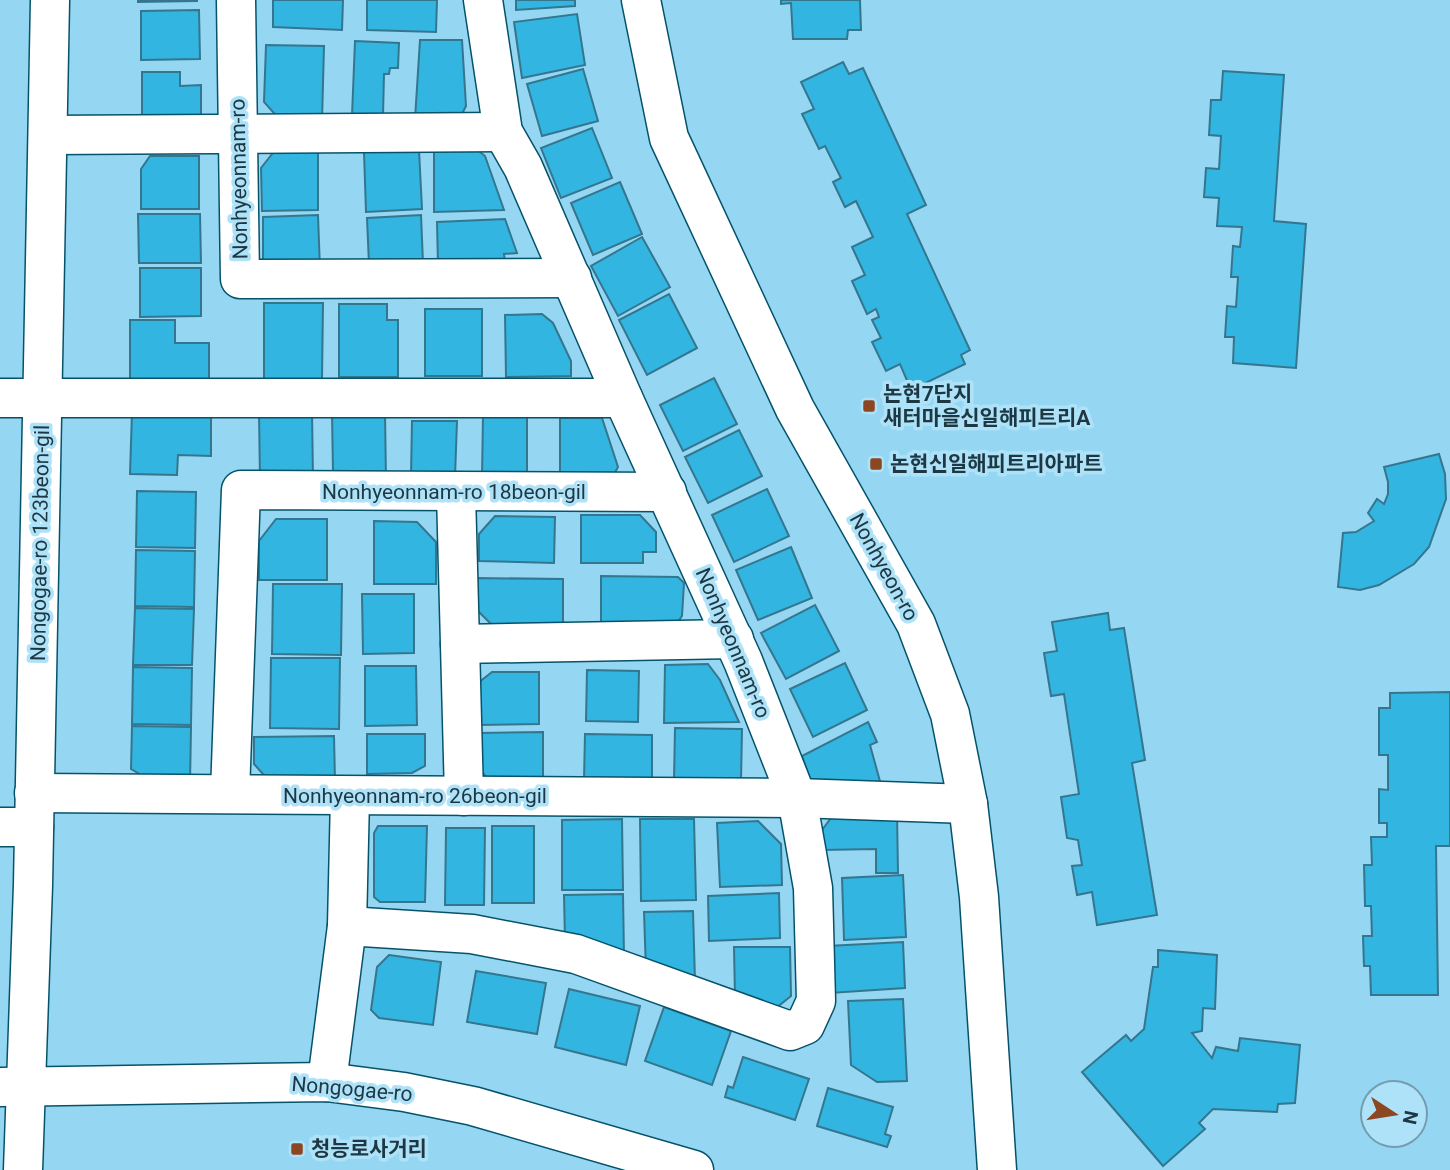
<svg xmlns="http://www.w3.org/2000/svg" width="1450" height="1170" viewBox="0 0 1450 1170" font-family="Roboto,'Noto Sans KR',sans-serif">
<rect width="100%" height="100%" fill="#95d7f3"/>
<g fill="#32b5e1" stroke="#35768f" stroke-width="2">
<path d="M138,0H197V1L138,2Z"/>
<path d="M273,0H343L342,30L273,27Z"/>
<path d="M367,0H437L436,32L367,30Z"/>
<path d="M516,0H575V6L516,10Z"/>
<path d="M781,0H860L861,30H848L847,39H793L791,3L781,4Z"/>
<path d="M199,10L200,59L141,60V11Z"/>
<path d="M577,14L585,65L522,78L514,22Z"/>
<path d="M420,40H462L466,106L458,122L415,119Z"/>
<path d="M355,41L399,43L398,68H390L389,74H384L383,117L352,116Z"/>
<path d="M266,45L324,46L322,121L280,120L264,102Z"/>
<path d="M843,62L849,74L863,68L926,205L907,214L970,350L961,355L965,364L911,390L900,364L886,371L872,342L881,338L872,320L879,317L876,309L867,314L852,281L865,275L852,247L873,237L856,201L845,207L833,182L841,178L825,146L819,149L802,114L814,109L801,82Z"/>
<path d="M583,69L598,121L542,136L527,84Z"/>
<path d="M1223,71L1284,75L1274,221L1306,224L1296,368L1233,363L1234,337H1225L1227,306L1236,307L1238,277H1231L1233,246L1240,247L1242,227L1217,226L1219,198L1204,197L1206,168L1219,169L1221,136L1209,135L1211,100H1221Z"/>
<path d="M142,72H180V86L201,85V120L142,121Z"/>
<path d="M592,128L612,178L561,198L541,148Z"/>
<path d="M474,147L485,156L504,210L434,212V150Z"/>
<path d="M276,149H318V210L262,211L261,168Z"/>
<path d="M419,150L422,209L366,212L364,152Z"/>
<path d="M150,156H199V209H141V169Z"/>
<path d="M620,182L642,234L593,255L571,203Z"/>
<path d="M138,214H200L201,263H139Z"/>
<path d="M318,215L320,270L263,263V217Z"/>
<path d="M421,215L423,263L369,265L367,218Z"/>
<path d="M505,219L517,253L504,254L505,262L438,265L437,222Z"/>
<path d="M642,237L670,287L618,316L591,266Z"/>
<path d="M140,268H201V316L140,317Z"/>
<path d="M669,294L697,348L647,375L619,320Z"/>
<path d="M264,303H323L322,379H264Z"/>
<path d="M339,304H387V320H398V377H339Z"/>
<rect x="425" y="309" width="57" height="67"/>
<path d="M542,314L553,323L571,361V376L506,377L505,315Z"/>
<path d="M130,320H175V343H209V391H130Z"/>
<path d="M714,378L737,424L683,451L660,405Z"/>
<path d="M312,411L313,479L260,480L259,412Z"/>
<path d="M132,412L211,414V456L178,455L177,475L130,474Z"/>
<path d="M385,412L386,482L333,473L332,413Z"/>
<path d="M483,415H527V477H482Z"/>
<path d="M560,418H602L618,467L610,482H560Z"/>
<path d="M412,421H457L455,477L411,476Z"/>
<path d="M739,430L762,476L708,503L685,457Z"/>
<path d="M1439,454L1445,474L1446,499L1429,547L1414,564L1379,585L1360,590L1338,587L1343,533L1356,532L1374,521L1368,513L1377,499L1384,504L1388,494V482L1384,467Z"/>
<path d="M767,489L789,536L734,562L712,515Z"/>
<path d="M137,491L196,492L195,548L136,547Z"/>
<path d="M581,515H640L656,532V552H643V563H581Z"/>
<path d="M495,516L555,517L554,563L479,561V534Z"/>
<path d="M276,519H327V580H259V541Z"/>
<path d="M374,521L417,522L436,542V584H374Z"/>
<path d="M791,547L812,598L758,620L736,570Z"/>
<path d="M136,550L195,551L194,607L135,606Z"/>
<path d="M601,576L678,577L684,583L682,616L668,636H601Z"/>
<path d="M475,578L563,579V631H498L474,607Z"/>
<path d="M273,584H342L341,655L272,654Z"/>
<path d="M362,594H414V653L363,654Z"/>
<path d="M815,605L839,651L786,679L761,633Z"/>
<path d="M135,608L194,609L192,665H133Z"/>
<path d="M1108,613L1110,630L1124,628L1145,760L1132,763L1157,915L1097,925L1092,892L1077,895L1072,866L1082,865L1078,840L1067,838L1061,797L1079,794L1064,694L1051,696L1044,653L1057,651L1052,622Z"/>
<path d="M271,658H340L339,729L270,728Z"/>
<path d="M845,663L867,710L813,737L790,689Z"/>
<path d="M708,664L720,680L739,722L664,723L665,665Z"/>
<path d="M365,666H416L417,725L365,726Z"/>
<path d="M133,667L192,668L191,725L132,724Z"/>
<path d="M587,670L639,671L638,722L586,721Z"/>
<path d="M492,672H539V724L478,725V683Z"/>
<path d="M1450,692V846H1436L1438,995H1371L1370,966H1364L1363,936H1372L1371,906H1365L1364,865H1372L1371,837H1387V823H1379V789L1388,790V755H1379V708H1390V693Z"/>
<path d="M868,722L877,742L870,745L881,785L810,779L802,756Z"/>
<path d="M132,726L191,727L190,784L155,783L131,769Z"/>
<path d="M675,728L742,729L741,782L674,781Z"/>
<path d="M543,732V782L491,783L478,767V733Z"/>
<path d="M367,734H425V766L412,773L367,774Z"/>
<path d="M585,734L652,735V781L584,780Z"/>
<path d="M334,736L335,781L270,782L254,764V737Z"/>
<path d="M897,813L898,873H876V849L822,850V830L834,814Z"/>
<path d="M622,819L623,890H562V820Z"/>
<path d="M640,819H694L696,900L641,901Z"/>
<path d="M758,821L781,844L782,885L720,887L717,823Z"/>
<path d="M378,826H427L425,902H380L374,897V833Z"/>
<rect x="492" y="826" width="42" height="77"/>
<path d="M446,828H485L484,905H445Z"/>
<path d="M903,875L906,937L844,940L842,878Z"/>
<path d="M779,893L780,938L709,941L708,896Z"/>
<path d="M623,894L624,956L565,941L564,895Z"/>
<path d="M693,911L695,981L646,971L644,912Z"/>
<path d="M903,942L905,988L830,993L828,946Z"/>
<path d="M734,947H790L791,996L771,1012L735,998Z"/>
<path d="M1158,950L1217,955L1215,1009L1203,1008L1202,1031L1192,1033L1212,1058L1216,1047L1238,1051L1240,1038L1300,1045L1295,1103L1278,1104L1277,1112L1213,1109L1199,1123L1205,1129L1163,1166L1082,1072L1126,1035L1131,1041L1144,1029L1153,967H1158Z"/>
<path d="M389,955L441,962L433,1025L379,1018L371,1010L377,967Z"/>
<path d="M476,971L546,983L537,1034L467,1022Z"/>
<path d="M569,989L640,1006L626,1065L555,1047Z"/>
<path d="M903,999L907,1081L877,1082L851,1065L848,1001Z"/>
<path d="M664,1007L731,1031L712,1085L645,1061Z"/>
<path d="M743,1057L809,1079L795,1120L725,1097L728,1086L733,1088Z"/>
<path d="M828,1088L893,1107L885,1134L891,1136L887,1147L817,1126Z"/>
</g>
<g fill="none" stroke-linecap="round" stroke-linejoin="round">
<defs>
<g id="minor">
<path d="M236,0L240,279L572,278"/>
<path d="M641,0L669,138L795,409L916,624L950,714L968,804L979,897L997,1170"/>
<path d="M48,135L503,132"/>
<path d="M0,398H623"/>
<path d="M456,493L464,796"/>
<path d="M460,644L734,639"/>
<path d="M34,793L797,798L968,804"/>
<path d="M230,793L241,490L667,492"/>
<path d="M0,827H34"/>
<path d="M347,926L472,934L576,954L790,1031L805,1025L816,1001L813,888L797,798L743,661L623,398L523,167L503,132L483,0"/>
<path d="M327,1082L347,926L350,797"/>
<path d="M23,1170L33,885L50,0"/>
</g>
<path id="major" d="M0,1087L327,1082L404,1092L473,1106L694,1170"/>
</defs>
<use href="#minor" stroke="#05536a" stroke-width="41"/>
<use href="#major" stroke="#05536a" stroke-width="41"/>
<use href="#minor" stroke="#fff" stroke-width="38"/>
<use href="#major" stroke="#fff" stroke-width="38"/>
</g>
<g fill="#8c4621" stroke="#aee2f8" stroke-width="2.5">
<rect x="862" y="399" width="14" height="14" rx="3.5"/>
<rect x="869" y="457" width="14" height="14" rx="3.5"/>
<rect x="290" y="1142" width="14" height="14" rx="3.5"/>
</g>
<g text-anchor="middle" stroke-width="7" stroke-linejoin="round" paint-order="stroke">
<g font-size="21" fill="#1d3843" stroke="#aee2f8">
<text transform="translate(239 179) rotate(-91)" y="7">Nonhyeonnam-ro</text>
<text x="454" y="499">Nonhyeonnam-ro 18beon-gil</text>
<text transform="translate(40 543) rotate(-89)" y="7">Nongogae-ro 123beon-gil</text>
<text transform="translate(884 567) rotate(61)" y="7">Nonhyeon-ro</text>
<text transform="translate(733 643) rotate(67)" y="7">Nonhyeonnam-ro</text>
<text x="415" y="803">Nonhyeonnam-ro 26beon-gil</text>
<text transform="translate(352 1089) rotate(5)" y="7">Nongogae-ro</text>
</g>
<g font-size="21" font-weight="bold" fill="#1d3843" stroke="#aee2f8" text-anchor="start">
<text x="883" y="401">논현7단지<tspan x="883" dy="24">새터마을신일해피트리A</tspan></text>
<text x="890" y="471">논현신일해피트리아파트</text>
<text x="311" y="1156">청능로사거리</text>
</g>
</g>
<g transform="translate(1394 1114) rotate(102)"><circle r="33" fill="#aee2f8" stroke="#749eb0" stroke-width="2"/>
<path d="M0-5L12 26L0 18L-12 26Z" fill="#8c4621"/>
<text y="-10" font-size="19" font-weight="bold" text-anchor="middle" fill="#1d3843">N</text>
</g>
</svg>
